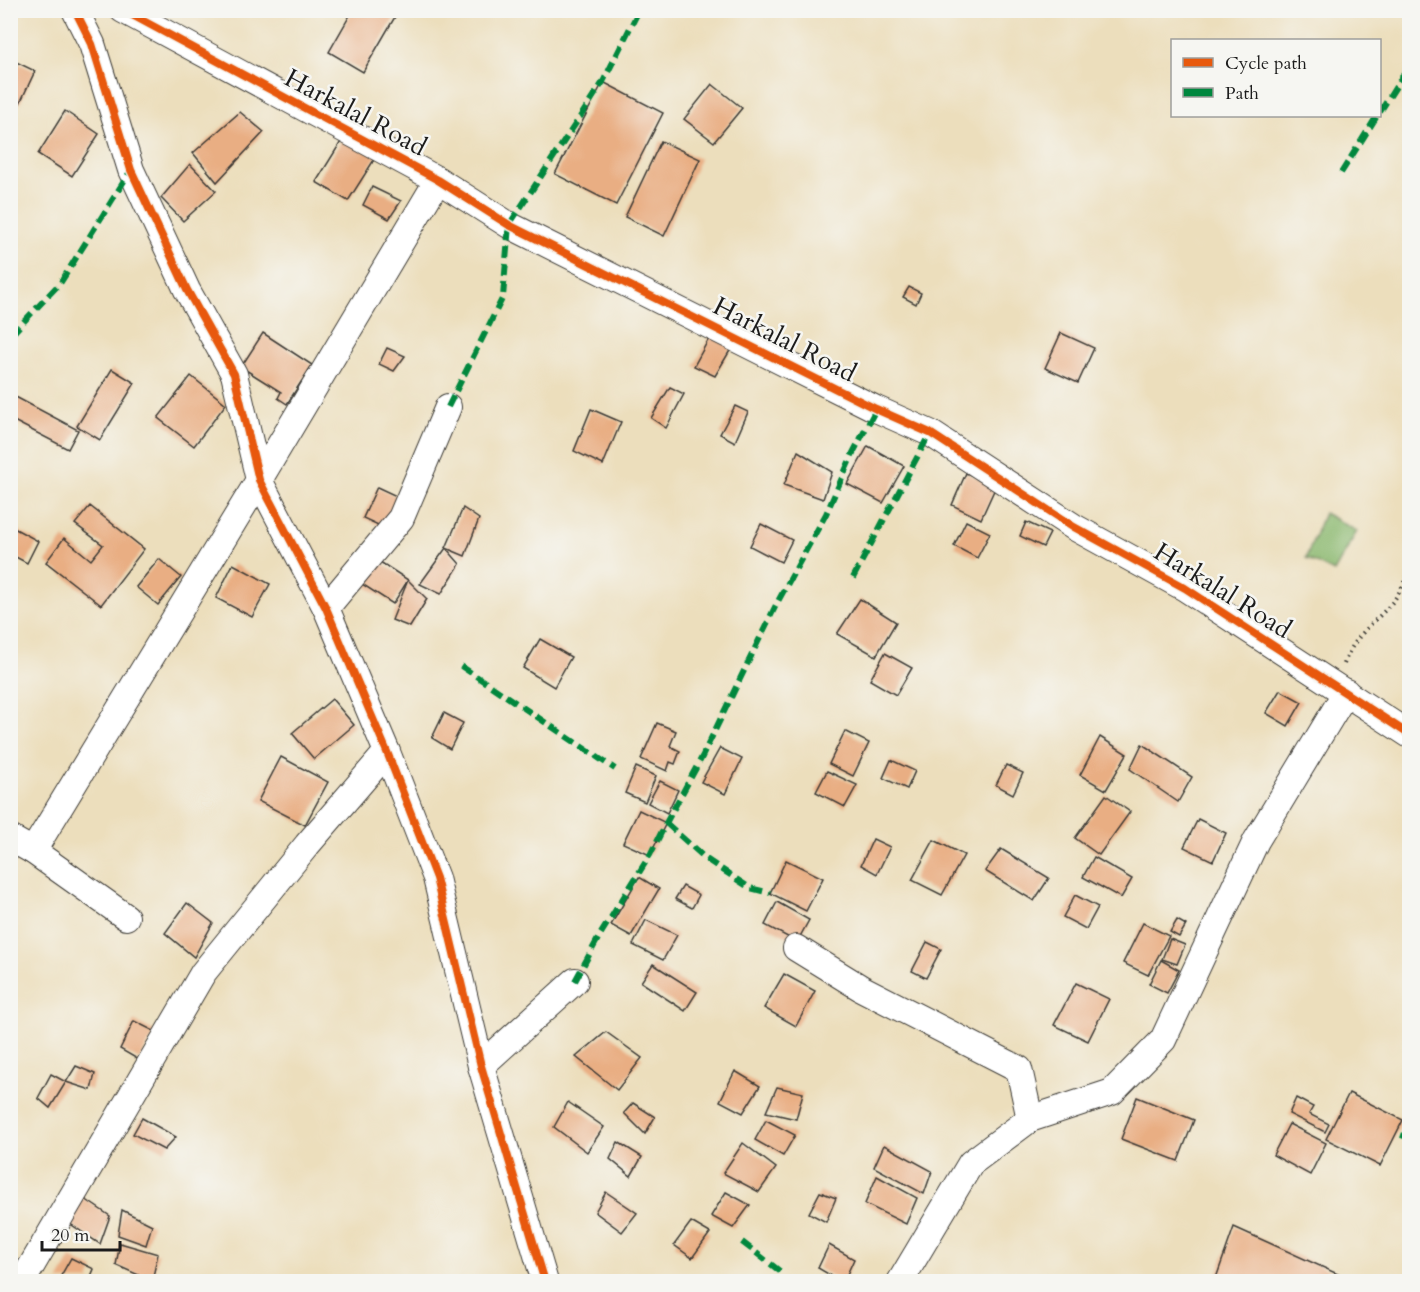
<svg xmlns="http://www.w3.org/2000/svg" width="1420" height="1292" viewBox="0 0 1420 1292" font-family="Cardo,serif">
<rect width="100%" height="100%" fill="#f6f6f2"/>
<filter id="ink" filterUnits="userSpaceOnUse"><feTurbulence type="fractalNoise" baseFrequency=".0167" numOctaves="2"/><feDisplacementMap in="SourceGraphic" scale="12" xChannelSelector="R" yChannelSelector="G"/><feConvolveMatrix kernelMatrix="1 2 1 2 8 2 1 2 1" color-interpolation-filters="sRGB"/></filter>
<filter id="wash" filterUnits="userSpaceOnUse"><feTurbulence type="fractalNoise" baseFrequency=".008" numOctaves="4" result="noise"/><feDisplacementMap in="SourceGraphic" scale="24" xChannelSelector="R" yChannelSelector="G"/><feGaussianBlur stdDeviation="1.35" result="paint"/><feColorMatrix in="noise" values="0 0 0 0 0 0 0 0 0 0 0 0 0 0 0 0 0 1.4 0 .05"/><feComposite in="paint" operator="in"/></filter>
<g filter="url(#wash)">
<rect width="100%" height="100%" fill="#ecdebc"/>
<path fill="#8db971" stroke="#546a46" stroke-width="1.5" d="M1324,513L1357,531L1334,572L1306,558Z"/>
<g id="blocks">
<g fill="#e9ae83">
<path d="M353,10H399L363,72L329,52Z"/>
<path d="M10,59L35,71L20,103L10,99Z"/>
<path d="M603,82L663,113L616,205L555,174Z"/>
<path d="M712,84L742,108L714,142L684,119Z"/>
<path d="M65,111L99,134L72,176L38,154Z"/>
<path d="M240,112L264,132L217,182L193,153Z"/>
<path d="M347,132L379,152L348,201L316,182Z"/>
<path d="M661,141L700,159L664,236L625,217Z"/>
<path d="M190,164L216,191L183,221L161,198Z"/>
<path d="M372,187L401,201L389,219L363,205Z"/>
<path d="M909,287L921,293L916,304L903,297Z"/>
<path d="M717,324L738,337L715,376L694,366Z"/>
<path d="M263,333L312,365L287,404L278,398L281,392L241,367Z"/>
<path d="M1061,333L1094,348L1078,383L1045,368Z"/>
<path d="M387,348L405,356L394,371L379,364Z"/>
<path d="M112,369L135,383L100,440L77,426Z"/>
<path d="M191,376L226,404L194,446L158,418Z"/>
<path d="M670,387L684,394L666,428L651,418Z"/>
<path d="M10,394L78,430L68,449L10,419Z"/>
<path d="M735,406L748,412L735,442L720,434Z"/>
<path d="M591,409L621,422L603,465L574,451Z"/>
<path d="M868,446L904,466L883,503L847,484Z"/>
<path d="M798,451L832,472L823,499L784,485Z"/>
<path d="M966,473L996,486L981,519L952,505Z"/>
<path d="M377,487L403,499L389,530L363,518Z"/>
<path d="M90,506L144,549L101,605L46,562L64,538L91,560L103,545L75,524Z"/>
<path d="M463,508L479,519L465,556L446,548Z"/>
<path d="M966,521L990,533L977,558L954,546Z"/>
<path d="M1026,522L1050,533L1043,547L1020,536Z"/>
<path d="M761,524L792,540L781,562L750,546Z"/>
<path d="M10,526L38,541L27,563L10,554Z"/>
<path d="M446,548L460,564L441,594L420,584Z"/>
<path d="M159,559L181,577L158,605L136,587Z"/>
<path d="M377,560L408,580L393,604L362,584Z"/>
<path d="M233,564L270,584L252,617L216,598Z"/>
<path d="M408,580L427,599L410,627L392,620Z"/>
<path d="M860,599L896,622L876,656L837,634Z"/>
<path d="M540,639L571,657L554,687L523,668Z"/>
<path d="M885,653L912,668L896,695L870,680Z"/>
<path d="M1280,690L1302,702L1288,726L1266,713Z"/>
<path d="M332,699L354,725L314,759L292,733Z"/>
<path d="M444,713L463,723L450,749L432,738Z"/>
<path d="M657,723L676,731L670,746L680,751L675,764L670,762L667,771L641,759Z"/>
<path d="M845,731L869,743L853,776L829,764Z"/>
<path d="M1100,737L1127,754L1106,790L1080,775Z"/>
<path d="M1142,744L1192,777L1178,802L1130,769Z"/>
<path d="M720,748L742,759L725,794L701,782Z"/>
<path d="M281,757L328,782L305,825L258,801Z"/>
<path d="M891,760L915,771L907,789L883,778Z"/>
<path d="M1006,765L1023,773L1013,794L996,785Z"/>
<path d="M636,767L656,776L645,802L625,793Z"/>
<path d="M827,771L857,785L845,807L816,792Z"/>
<path d="M660,781L678,790L667,813L648,803Z"/>
<path d="M1106,795L1130,812L1099,855L1075,838Z"/>
<path d="M639,810L666,823L650,855L623,843Z"/>
<path d="M1198,819L1226,833L1213,861L1184,847Z"/>
<path d="M873,839L890,847L877,874L861,865Z"/>
<path d="M934,840L964,855L942,895L912,880Z"/>
<path d="M1001,849L1049,878L1034,901L985,871Z"/>
<path d="M1094,857L1132,879L1121,898L1083,877Z"/>
<path d="M786,860L823,878L806,911L770,893Z"/>
<path d="M639,877L659,889L631,936L611,925Z"/>
<path d="M683,886L699,895L692,908L675,899Z"/>
<path d="M1075,895L1098,907L1086,929L1063,917Z"/>
<path d="M777,902L809,920L797,942L765,925Z"/>
<path d="M187,903L213,923L194,957L165,933Z"/>
<path d="M646,920L677,935L663,960L633,945Z"/>
<path d="M1177,920L1186,925L1179,937L1170,932Z"/>
<path d="M1143,923L1169,936L1148,975L1123,963Z"/>
<path d="M1170,939L1185,945L1177,964L1162,959Z"/>
<path d="M927,942L941,949L926,978L912,971Z"/>
<path d="M1161,960L1179,970L1167,993L1149,984Z"/>
<path d="M653,964L697,992L685,1011L641,982Z"/>
<path d="M784,974L815,991L796,1026L764,1008Z"/>
<path d="M1076,983L1109,999L1088,1041L1054,1025Z"/>
<path d="M134,1021L156,1032L139,1060L120,1049Z"/>
<path d="M606,1032L642,1058L617,1090L576,1057Z"/>
<path d="M76,1066L95,1074L91,1090L66,1082Z"/>
<path d="M735,1071L760,1086L743,1113L720,1101Z"/>
<path d="M51,1074L66,1082L50,1108L38,1098Z"/>
<path d="M777,1087L803,1093L796,1119L766,1112Z"/>
<path d="M1349,1093L1403,1120L1380,1166L1326,1139Z"/>
<path d="M1137,1097L1194,1120L1178,1161L1121,1139Z"/>
<path d="M1296,1098L1313,1107L1309,1114L1329,1124L1325,1132L1289,1114Z"/>
<path d="M568,1102L604,1127L587,1152L554,1127Z"/>
<path d="M633,1103L655,1117L645,1134L624,1113Z"/>
<path d="M142,1118L176,1137L164,1150L133,1134Z"/>
<path d="M766,1120L795,1135L783,1156L755,1140Z"/>
<path d="M1289,1124L1326,1143L1310,1175L1273,1155Z"/>
<path d="M618,1142L642,1157L631,1176L610,1159Z"/>
<path d="M743,1143L776,1168L759,1192L723,1173Z"/>
<path d="M884,1145L932,1171L924,1194L874,1167Z"/>
<path d="M877,1176L917,1198L906,1224L865,1204Z"/>
<path d="M606,1192L637,1213L622,1232L595,1212Z"/>
<path d="M726,1192L750,1205L733,1228L711,1216Z"/>
<path d="M820,1192L836,1198L826,1222L809,1213Z"/>
<path d="M79,1195L110,1216L100,1244L66,1221Z"/>
<path d="M122,1210L152,1225L146,1245L118,1235Z"/>
<path d="M691,1222L710,1233L692,1258L674,1245Z"/>
<path d="M1234,1227L1353,1281H1215Z"/>
<path d="M120,1243L158,1254L152,1281L116,1265Z"/>
<path d="M829,1245L854,1259L844,1281H840L818,1268Z"/>
<path d="M71,1258L94,1269L89,1281H58Z"/>
<path d="M634,1274L642,1281H628Z"/>
</g>
</g>
</g>
<g filter="url(#ink)">
<use href="#blocks" fill-opacity="0" stroke="#3b3934" stroke-width="1.5"/>
<g fill="none" stroke-linecap="round" stroke-linejoin="round">
<defs>
<g id="street">
<path d="M75,10L92,44L131,170L187,290L234,374L259,480L326,608L387,752L436,878L481,1066L545,1282"/>
<path d="M123,10L438,180L509,225L876,409L930,433L1074,527L1185,588L1410,735"/>
<path d="M326,608L401,518L448,407"/>
<path d="M10,838L33,851L126,917"/>
<path d="M33,851L259,480L438,180"/>
<path d="M796,948L861,988L1019,1069L1030,1119"/>
<path d="M481,1066L575,981"/>
<path d="M22,1282L203,973L307,845L387,752"/>
<path d="M900,1282L971,1163L1030,1119L1112,1092L1163,1040L1256,841L1346,692"/>
</g>
</defs>
<use href="#street" stroke="#3b3934" stroke-width="28"/>
<path stroke="#3b3934" stroke-width="4" stroke-dasharray="1.5 4.5" stroke-linecap="butt" d="M1344,664C1355,633 1376,623 1394,600C1401,591 1405,580 1410,570"/>
<use href="#street" stroke="#fff" stroke-width="26"/>
<g stroke="#00873e" stroke-width="6" stroke-dasharray="12 6" stroke-linecap="butt">
<path d="M1380,112L1410,64"/>
<path d="M1341,173L1377,116"/>
<path d="M10,332H14L61,282L131,170"/>
<path d="M448,407L503,297L509,225L603,82L639,10"/>
<path d="M853,578L930,433"/>
<path d="M461,666L615,769"/>
<path d="M666,823L706,859L750,888L770,893"/>
<path d="M575,981L600,935L650,855L666,823L702,757L777,603L826,514L853,453L876,409"/>
<path d="M1401,1135L1410,1138"/>
<path d="M742,1242L781,1272L783,1282"/>
</g>
<defs>
<g id="cycleway">
<path d="M75,10L92,44L131,170L187,290L234,374L259,480L326,608L387,752L436,878L481,1066L545,1282"/>
<path d="M123,10L438,180L509,225L876,409L930,433L1074,527L1185,588L1410,735"/>
</g>
</defs>
<use href="#cycleway" stroke="#f6f6f2" stroke-width="11"/>
<use href="#cycleway" stroke="#e8590c" stroke-width="8"/>
</g>
</g>
<g text-anchor="middle" stroke-width="5" stroke-linejoin="round" paint-order="stroke">
<g font-size="26" fill="#1c1c1c" stroke="#f6f6f2">
<text transform="translate(356 112) rotate(28)" y="9">Harkalal Road</text>
<text transform="translate(785 339) rotate(27)" y="9">Harkalal Road</text>
<text transform="translate(1223 590) rotate(32)" y="9">Harkalal Road</text>
</g>
</g>
<rect width="1420" height="1292" fill="none" stroke="#f6f6f2" stroke-width="36"/>
<rect x="1171" y="39" width="210" height="78" fill="#f6f6f2" stroke="#9f9f9c" stroke-width="1.5"/>
<rect x="1183" y="58" width="30" height="9" fill="#e8590c" stroke="#9f9f9c" stroke-width="1.5"/>
<text x="1225" y="69" font-size="18" fill="#1c1c1c">Cycle path</text>
<rect x="1183" y="88" width="30" height="9" fill="#00873e" stroke="#9f9f9c" stroke-width="1.5"/>
<text x="1225" y="99" font-size="18" fill="#1c1c1c">Path</text>
<path d="M42 1241v9h78v-9" fill="none" stroke="#1c1c1c" stroke-width="3"/>
<text x="51" y="1241" font-size="18" fill="#1c1c1c" stroke="#f6f6f2" stroke-width="4.5" paint-order="stroke">20 m</text>
</svg>
